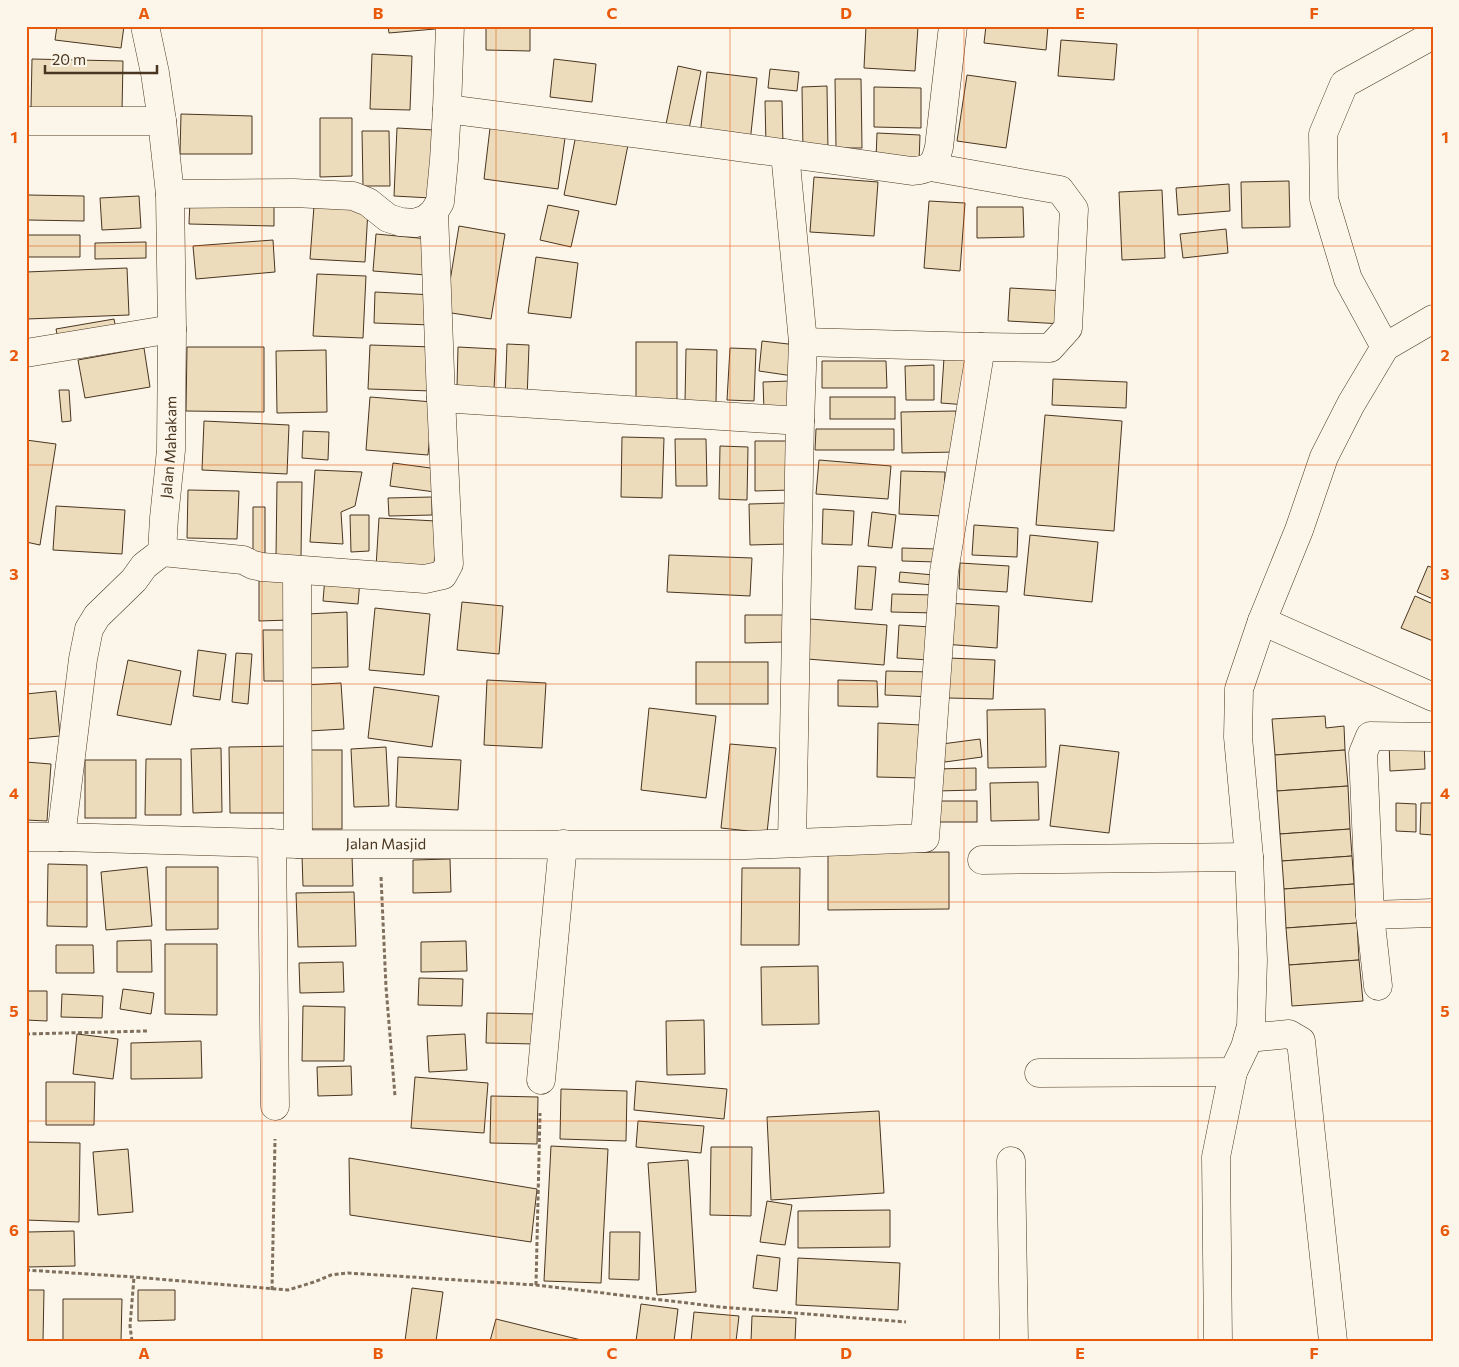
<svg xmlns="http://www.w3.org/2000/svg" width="1459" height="1367" viewBox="0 0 1459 1367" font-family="Commissioner,sans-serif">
<rect width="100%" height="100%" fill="#fbf6e9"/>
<g fill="#ecdcbc" stroke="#4a3520">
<path d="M57,26H124L121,48L55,40Z"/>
<path d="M388,26H434L435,29L389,33Z"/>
<path d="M486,26H530V51L486,50Z"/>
<path d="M866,26L918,27L915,71L864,68Z"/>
<path d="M986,26H1048L1046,50L984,43Z"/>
<path d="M1061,40L1117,44L1114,80L1058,76Z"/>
<path d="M372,54L412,56L410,110L370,109Z"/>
<path d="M32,59L123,61L122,111L31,108Z"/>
<path d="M554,59L596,64L592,102L550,97Z"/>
<path d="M678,66L701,71L688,134L665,129Z"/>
<path d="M770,69L799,72L797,91L768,88Z"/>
<path d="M707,72L757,78L750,142L700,136Z"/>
<path d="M967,75L1016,82L1006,148L957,141Z"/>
<path d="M835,79H861L862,148H836Z"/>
<path d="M827,86L828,152L803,153L802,87Z"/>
<path d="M874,87L921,88V128L874,127Z"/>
<path d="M765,101H782L783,145H766Z"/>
<path d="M181,114L252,116V154H180Z"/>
<path d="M320,118H352V176L320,177Z"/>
<path d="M397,128L434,130L431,198L394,196Z"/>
<path d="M490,128L565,138L558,189L484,179Z"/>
<path d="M577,130L629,140L616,205L564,195Z"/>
<path d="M362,131H389L390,186H363Z"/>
<path d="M877,133L920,135L919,162L876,159Z"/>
<path d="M814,177L878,182L874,236L810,232Z"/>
<path d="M1289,181L1290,227L1242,228L1241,182Z"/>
<path d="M1229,184L1230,211L1178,215L1176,188Z"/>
<path d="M1162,190L1165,258L1122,260L1119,192Z"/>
<path d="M28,195L84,196V221L28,220Z"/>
<path d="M139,196L141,228L102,230L100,198Z"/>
<path d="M190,200L274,202V226L189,224Z"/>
<path d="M929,201L965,203L960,271L924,268Z"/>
<path d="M548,205L579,211L571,247L540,240Z"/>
<path d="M314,206L368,210L365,262L310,259Z"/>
<path d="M977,207H1023L1024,237L977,238Z"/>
<path d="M459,226L505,234L491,319L445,312Z"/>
<path d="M1226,229L1228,253L1183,258L1180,234Z"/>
<path d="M376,234L429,239L426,275L373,271Z"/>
<path d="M27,235H80V257H26Z"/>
<path d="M273,240L275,272L196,279L193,246Z"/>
<path d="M146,242V258L95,259V243Z"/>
<path d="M536,257L578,263L571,318L528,313Z"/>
<path d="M127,268L129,315L27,319L26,272Z"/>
<path d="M317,274L366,276L363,338L313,336Z"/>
<path d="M1010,288L1065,291L1063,324L1008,321Z"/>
<path d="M375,292L434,295L432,325L374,323Z"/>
<path d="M114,319L117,334L59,344L56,329Z"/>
<path d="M762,341L797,345L793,376L759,371Z"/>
<rect x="636" y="342" width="41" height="61"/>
<path d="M507,344L529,345L527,400L505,399Z"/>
<path d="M370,345L434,347L433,391L368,389Z"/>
<path d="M187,347H264V412L186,411Z"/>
<path d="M458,347L496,349L494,390L457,388Z"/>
<path d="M144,348L150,387L85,398L78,360Z"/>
<path d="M730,348L756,349L754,401L727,400Z"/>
<path d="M686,349L717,350L716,402H685Z"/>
<path d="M326,350L327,412L277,413L276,351Z"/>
<path d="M944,358L971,360L967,405L941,403Z"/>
<path d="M822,361H886L887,388H822Z"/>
<path d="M934,365V400H906L905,366Z"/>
<path d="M1053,379L1127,382L1126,408L1052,405Z"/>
<path d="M789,381L790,409L764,410L763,382Z"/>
<path d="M59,390H69L71,421L62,422Z"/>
<path d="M370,397L433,402L428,455L366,450Z"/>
<rect x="830" y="397" width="65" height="22"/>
<path d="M956,411L957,452L902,453L901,412Z"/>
<path d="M1045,415L1122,421L1114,531L1036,525Z"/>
<path d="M204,421L289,425L287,474L202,470Z"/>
<path d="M816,429H894V450H815Z"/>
<path d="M303,431L329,432L328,460L302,458Z"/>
<path d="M622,437L664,438L662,498L621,497Z"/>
<path d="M675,439H706L707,486H676Z"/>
<path d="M26,440L56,444L40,545L26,542Z"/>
<path d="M755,441H793V490L755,491Z"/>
<path d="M720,446L748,447L747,500L719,499Z"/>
<path d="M819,460L891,466L888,499L816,494Z"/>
<path d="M393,463L438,469L435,492L390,486Z"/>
<path d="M315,470L362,472L355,506L341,512L343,544L310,542Z"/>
<path d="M901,471L945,472L943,516L899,514Z"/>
<path d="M277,482H302L301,558H276Z"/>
<path d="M188,490L239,491L237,539L187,538Z"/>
<path d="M432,497V515L389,516L388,498Z"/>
<path d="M788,503V544L750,545L749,504Z"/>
<path d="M56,506L125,510L122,554L53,550Z"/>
<path d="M253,507H265V554L253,553Z"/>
<path d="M823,509L854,511L852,545L822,544Z"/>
<path d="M872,512L896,515L892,548L868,546Z"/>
<path d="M350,515H369V551L351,552Z"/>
<path d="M379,518L436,521L434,569L376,567Z"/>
<path d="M974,525L1018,528L1017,557L972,555Z"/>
<path d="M1030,535L1098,542L1092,602L1024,595Z"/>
<path d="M902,548L937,549V562L902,561Z"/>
<path d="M669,555L752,558L750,596L667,592Z"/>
<path d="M960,563L1009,566L1007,592L959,589Z"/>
<path d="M858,566L876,567L872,610L855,609Z"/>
<path d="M1428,566L1433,568V599L1417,592Z"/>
<path d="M900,572L934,575L933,585L899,582Z"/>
<path d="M325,577L360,580L358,604L323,601Z"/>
<path d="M289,579L290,620L259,621V580Z"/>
<path d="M892,594L935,595V613L891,612Z"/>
<path d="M1415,596L1433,604V641L1401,628Z"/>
<path d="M462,602L503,606L499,654L457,650Z"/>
<path d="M946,603L999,606L997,648L943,644Z"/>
<path d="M375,608L430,614L424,675L369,670Z"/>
<path d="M347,612L348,667L309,668L307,614Z"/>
<path d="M745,615H784V642L745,643Z"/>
<path d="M810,619L887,625L884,665L807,659Z"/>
<path d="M899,625L931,627L929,660L897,658Z"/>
<path d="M263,630H289L290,681H264Z"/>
<path d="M198,650L226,654L220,700L193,696Z"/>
<path d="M236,653L252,654L248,704L232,702Z"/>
<path d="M949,658L995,660L993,699L948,698Z"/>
<path d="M128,660L181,671L171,725L117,715Z"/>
<rect x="696" y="662" width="72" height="42"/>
<path d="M886,671L933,672V697L885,695Z"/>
<path d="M487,680L546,683L542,748L484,745Z"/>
<path d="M838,680L877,681L878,707L838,706Z"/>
<path d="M341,683L344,729L309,731L306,685Z"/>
<path d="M374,687L439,696L432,747L368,738Z"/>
<path d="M56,691L60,736L26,739V694Z"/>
<path d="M649,708L716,716L706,798L641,790Z"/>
<path d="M1045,709L1046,767L988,768L987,710Z"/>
<path d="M1325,716L1326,728L1344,726L1345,750L1275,755L1272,719Z"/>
<path d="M878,723L922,725L921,778L877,777Z"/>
<path d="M980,739L982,757L945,762L942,744Z"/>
<path d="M1424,740L1425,769L1390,771L1389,741Z"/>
<path d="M730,744L776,748L767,833L721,828Z"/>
<path d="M1060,745L1119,752L1109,833L1050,826Z"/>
<path d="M293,746V813H230L229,747Z"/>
<path d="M386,747L389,806L354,807L351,749Z"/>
<path d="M221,748L222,812L193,813L191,749Z"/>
<rect x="307" y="750" width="35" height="79"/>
<path d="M1345,750L1348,786L1277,791L1275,755Z"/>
<path d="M398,757L461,760L458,810L396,807Z"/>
<path d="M146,759H181V815H145Z"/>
<rect x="85" y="760" width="51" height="58"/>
<path d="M26,762L51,764L47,821L26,820Z"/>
<path d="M976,768V790L937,791L936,769Z"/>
<path d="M1038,782L1039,820L991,821L990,783Z"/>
<path d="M1348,786L1350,829L1280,834L1277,791Z"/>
<rect x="935" y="801" width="42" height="21"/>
<path d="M1396,803L1416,804V832L1396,831Z"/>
<path d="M1421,803H1433V835L1420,834Z"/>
<path d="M1350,829L1352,856L1282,861L1280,834Z"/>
<path d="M949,852V909L828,910V853Z"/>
<path d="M352,855L353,886H303L302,856Z"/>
<path d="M1352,856L1354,884L1284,889L1282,861Z"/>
<path d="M450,859L451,892L413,893V860Z"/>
<path d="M48,864L87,865V927L47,926Z"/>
<path d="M147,867L152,926L106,930L101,872Z"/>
<path d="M166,867H218V929L166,930Z"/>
<path d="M742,868H800L799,945H741Z"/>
<path d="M1354,884L1357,923L1286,928L1284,889Z"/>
<path d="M354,892L356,946L298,947L296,893Z"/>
<path d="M1357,923L1359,960L1289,965L1286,928Z"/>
<path d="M151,940L152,972H117V941Z"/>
<path d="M466,941L467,971L421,972V942Z"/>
<path d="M165,944H217V1015L165,1014Z"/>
<path d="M56,945H93L94,973H56Z"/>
<path d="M1359,960L1363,1001L1292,1006L1289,965Z"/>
<path d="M343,962L344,992L300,993L299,963Z"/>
<path d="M818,966L819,1024L762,1025L761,967Z"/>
<path d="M419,978L463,979L462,1006L418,1005Z"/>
<path d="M123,989L154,993L151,1014L120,1009Z"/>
<path d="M26,991H47V1021L26,1020Z"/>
<path d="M62,994L103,996L102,1018L61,1017Z"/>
<path d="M303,1006L345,1007L344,1061H302Z"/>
<path d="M487,1013L536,1014L535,1044L486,1043Z"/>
<path d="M704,1020L705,1074L667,1075L666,1021Z"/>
<path d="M77,1034L118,1039L113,1079L73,1074Z"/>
<path d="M465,1034L467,1070L429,1072L427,1036Z"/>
<path d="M201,1041L202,1078L131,1079V1043Z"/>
<path d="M351,1066L352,1095L318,1096L317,1067Z"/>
<path d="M415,1077L488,1083L484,1133L411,1128Z"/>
<path d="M636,1081L727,1089L724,1119L634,1110Z"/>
<path d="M46,1082H95L94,1125H46Z"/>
<path d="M561,1089L627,1091L626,1141L560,1139Z"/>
<path d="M491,1096L538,1097L537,1144L490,1143Z"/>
<path d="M879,1111L884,1193L771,1200L767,1117Z"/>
<path d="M638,1121L704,1126L701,1153L636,1147Z"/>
<path d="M26,1142L80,1143L79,1222L26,1220Z"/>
<path d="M551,1146L608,1149L601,1283L544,1281Z"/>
<path d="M711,1147H752L751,1216L710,1215Z"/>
<path d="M128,1149L133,1212L98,1215L93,1152Z"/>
<path d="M349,1158L537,1189L531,1242L350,1215Z"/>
<path d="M688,1160L696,1292L657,1295L648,1163Z"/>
<path d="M767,1201L792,1205L785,1245L760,1242Z"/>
<path d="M890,1210V1247L798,1248V1211Z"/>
<path d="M74,1231L75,1266L28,1267V1232Z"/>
<path d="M610,1232H640L639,1280L609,1279Z"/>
<path d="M757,1255L780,1258L777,1291L753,1288Z"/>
<path d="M798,1258L900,1263L898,1310L796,1305Z"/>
<path d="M412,1288L443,1292L436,1341H405Z"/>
<path d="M26,1290H44L43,1341H26Z"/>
<path d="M138,1290H175V1320L138,1321Z"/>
<path d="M63,1299H122L121,1341H63Z"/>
<path d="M641,1304L678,1309L674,1341H636Z"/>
<path d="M694,1312L739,1316L736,1341H691Z"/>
<path d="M752,1316L796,1318L795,1341H751Z"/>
<path d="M496,1319L581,1340L580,1341H490Z"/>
</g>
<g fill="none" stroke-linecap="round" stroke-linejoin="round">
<defs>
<g id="street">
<path d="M447,109L450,26"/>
<path d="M26,121H162"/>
<path d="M785,153L803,342L800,421L792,842"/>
<path d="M170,194L294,193L353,196L368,202L388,218L401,222L415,223L426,219L434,212L440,202L444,160L447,109L717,144L912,171C930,170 935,165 939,147L953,26"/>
<path d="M1433,319L1385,347L1351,404L1324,457L1299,530L1262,621L1433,697"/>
<path d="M803,342L981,347"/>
<path d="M1385,347L1348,279L1324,199L1323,134L1344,84L1433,35"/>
<path d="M26,353L172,329"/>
<path d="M441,398L800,421"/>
<path d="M162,552L243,560L253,565L262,567L425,579L443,575L449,564L441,398L434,212"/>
<path d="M297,570L298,844"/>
<path id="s1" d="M26,837H61L298,844L746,845L925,838L944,572L981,347L1050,348L1068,328L1074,209L1060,190L931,167"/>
<path id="s2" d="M61,837L83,659L89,629L97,616L134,580L144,566L162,552L164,518L171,450L172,329L170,194L162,121L155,73L145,26"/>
<path d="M272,843L275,1106"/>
<path d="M982,860L1249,857"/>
<path d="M1370,915L1433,913"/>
<path d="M1378,986L1370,915L1363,753L1370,736L1433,737"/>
<path d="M1248,1038L1289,1034L1301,1041L1333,1341"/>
<path d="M1039,1073L1233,1072"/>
<path d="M541,1080L563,844"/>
<path d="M1011,1161L1014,1341"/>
<path d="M1218,1341L1216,1157L1233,1072L1245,1047L1251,1026L1253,960L1249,857L1238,737L1239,689L1262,621"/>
</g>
</defs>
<use href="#street" stroke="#4a3520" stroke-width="29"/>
<g stroke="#7f6f5c" stroke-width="3" stroke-dasharray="4 2.5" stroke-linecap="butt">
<path d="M381,877L386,987L395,1096"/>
<path d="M26,1034L147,1031"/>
<path d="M26,1270L134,1277L288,1290L314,1282L331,1275L348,1273L536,1285L721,1307L906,1322"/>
<path d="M536,1285L540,1113"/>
<path d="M272,1290L275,1139"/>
<path d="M132,1341L130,1326L134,1277"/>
</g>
<use href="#street" stroke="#fbf6e9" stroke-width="28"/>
</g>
<path fill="none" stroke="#e8590c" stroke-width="1" stroke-opacity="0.55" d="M262,26V1341M496,26V1341M730,26V1341M964,26V1341M1198,26V1341M26,246H1433M26,465H1433M26,684H1433M26,902H1433M26,1121H1433"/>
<g text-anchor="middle" stroke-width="4" stroke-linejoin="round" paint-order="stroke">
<g font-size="15" fill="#4a3520" stroke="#fbf6e9">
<text dy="5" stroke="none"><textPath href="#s2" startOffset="422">Jalan Mahakam</textPath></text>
<text dy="5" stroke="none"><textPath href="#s1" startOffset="360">Jalan Masjid</textPath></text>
</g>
</g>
<rect width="1459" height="1367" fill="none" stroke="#fbf6e9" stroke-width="55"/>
<path d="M45 65v8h112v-8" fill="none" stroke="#4a3520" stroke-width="2.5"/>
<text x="52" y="65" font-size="15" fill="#4a3520" stroke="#fbf6e9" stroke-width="4" paint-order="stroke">20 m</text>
<rect x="28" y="28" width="1404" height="1312" fill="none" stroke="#e8590c" stroke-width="2"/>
<g font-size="16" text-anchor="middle" font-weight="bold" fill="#e8590c">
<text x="144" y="19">A</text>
<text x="378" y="19">B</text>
<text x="612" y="19">C</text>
<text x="846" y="19">D</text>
<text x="1080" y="19">E</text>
<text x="1314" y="19">F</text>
<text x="14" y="143">1</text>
<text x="1445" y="143">1</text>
<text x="14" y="361">2</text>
<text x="1445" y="361">2</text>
<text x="14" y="580">3</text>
<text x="1445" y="580">3</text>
<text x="14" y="799">4</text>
<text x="1445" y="799">4</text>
<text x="14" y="1017">5</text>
<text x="1445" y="1017">5</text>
<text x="14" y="1236">6</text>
<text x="1445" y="1236">6</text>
<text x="144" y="1359">A</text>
<text x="378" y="1359">B</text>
<text x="612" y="1359">C</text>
<text x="846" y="1359">D</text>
<text x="1080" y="1359">E</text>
<text x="1314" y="1359">F</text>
</g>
</svg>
